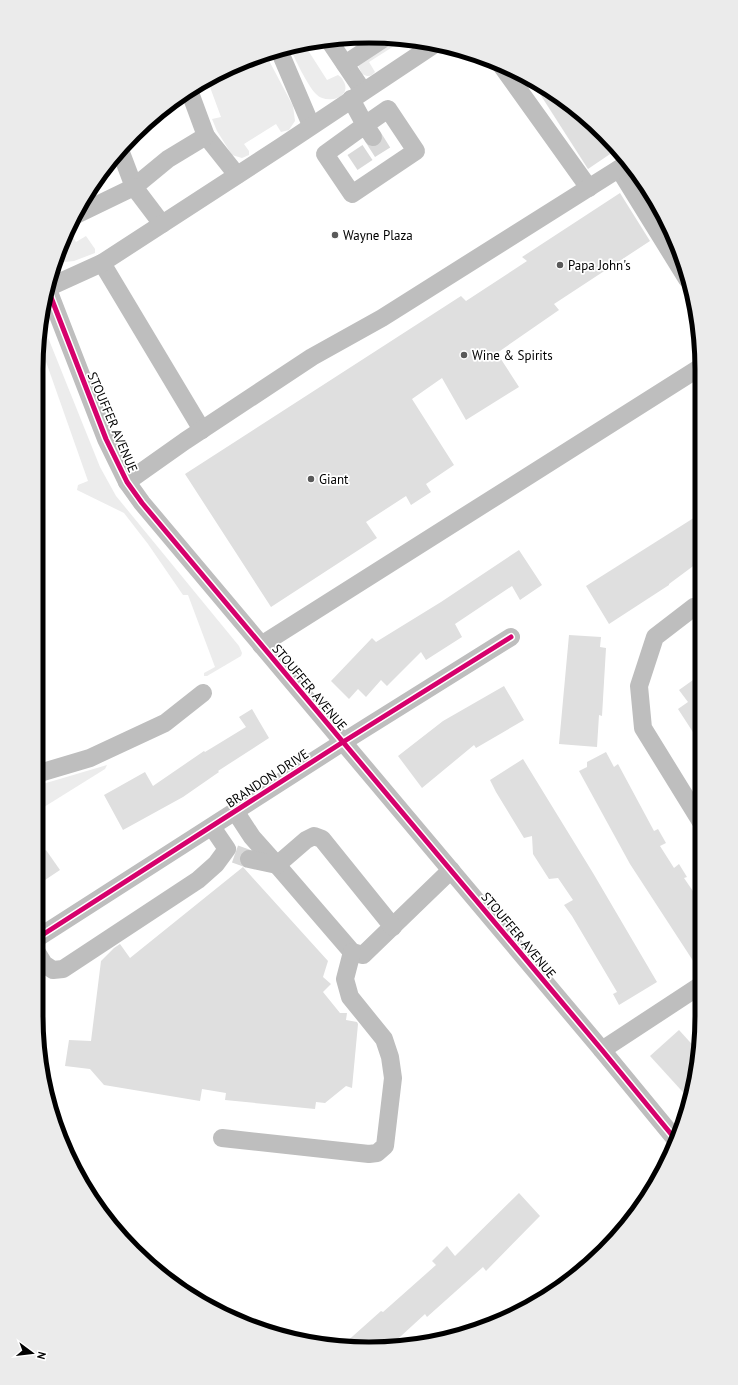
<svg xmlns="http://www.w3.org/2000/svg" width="738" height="1385" viewBox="0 0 738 1385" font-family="'PT Sans',sans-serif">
<rect width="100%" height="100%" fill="#fff"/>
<g fill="#ececec">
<path d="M395,37L405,39L369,62L375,72C371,77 368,77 362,74L358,65L359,61Z"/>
<path d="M304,44L327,80L338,75C341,77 342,78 344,82C352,98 326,105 316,94C308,86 294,58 290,47Z"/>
<path d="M265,53L293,106L295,121L289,130L281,132L276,124L244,144L249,151V155L242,158L232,155L217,131L212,119L221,117L207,79Z"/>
<path d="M68,229L76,242L86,236L95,249V253L74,261L64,262L59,253Z"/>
<path d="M41,320L100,467L116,496L239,646L242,653L241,656L207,676H204V673L215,667L188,595H183L148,544L124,513L77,490L78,485L88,481L38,339Z"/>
<path d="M107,765L105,769L36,812V786Z"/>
</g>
<g fill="#dfdfdf">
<path d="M531,80L588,118L616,150L588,169Z"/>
<path d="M620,193L650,241L554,304L559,310L497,353L519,387L466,420L442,378L412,399L454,465L426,484L431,492L411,505L406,496L366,522L377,538L271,607L185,474L461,296L466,301L527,261L522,257Z"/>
<path d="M700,514V561L669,584V585L609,624L586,586Z"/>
<path d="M519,550L542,585L520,600L512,586L455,624L462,637L426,660L421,652L387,686L381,680L366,697L358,689L349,699L331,681L372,638L376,642L441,602Z"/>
<path d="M569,635L601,637L600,647L606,648L602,716L599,715L597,747L559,744Z"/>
<path d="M700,675V743L678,709L688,702L679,690Z"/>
<path d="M504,686L524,720L476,748L474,745L422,788L398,756L443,721Z"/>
<path d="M252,709L269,738L218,771L219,772L183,797L123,830L104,795L145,772L153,786L204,751L205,752L246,727L239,717Z"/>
<path d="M606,752L614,767L618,764L654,831L658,829L666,843L660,846L674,868L679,864L687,877L684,878L701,903V973L630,864L579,771L587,767V762Z"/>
<path d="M523,759L593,873L657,982L619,1005L613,994L617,992L572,916L564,905L573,900L558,878L549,879L533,854L532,836L524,838L496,792L490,780Z"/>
<path d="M46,850L60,870L36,886V857Z"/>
<path d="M243,867L328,961L323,977L331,984L323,992L340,1013H347L346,1020L357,1022L358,1024L352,1088L346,1086L325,1103L316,1102L315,1109L225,1100L226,1093L202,1089L200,1101L104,1085L90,1069L65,1066L69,1040L91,1041L101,961L114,948L120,944L130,958Z"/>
<path d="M679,1030L699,1052L691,1101L650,1056Z"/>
<path d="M519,1193L540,1216L486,1271L483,1267L427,1317L425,1314L388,1348L344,1344L381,1311L383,1312L436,1265L432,1261L447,1246L455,1256Z"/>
</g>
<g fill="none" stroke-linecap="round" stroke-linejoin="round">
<g stroke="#d9d9d9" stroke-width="18" stroke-dasharray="18 9" stroke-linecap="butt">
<path d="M373,137L385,156"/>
<path d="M355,150L367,168"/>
<path d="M235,854L249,859"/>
</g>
<g stroke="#bebebe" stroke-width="18">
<path d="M328,39L363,91"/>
<path d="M279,50L311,125"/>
<path d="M345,64L386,37"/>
<path d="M501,65L589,188"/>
<path d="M189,90L206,136L237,175"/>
<path d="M351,99L365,125L388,109L416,151L352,194L325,154L365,125L373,137"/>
<path d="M120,150L134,187L168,159L206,136"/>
<path d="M619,169L687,279"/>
<path d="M74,216L134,187L162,224"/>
<path d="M102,263L202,430"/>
<path d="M47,287L106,439L127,482L142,503L602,1050L676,1140"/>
<path d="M47,288L102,263L282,146L435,44"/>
<path d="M127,482L185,441L312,357L382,318L628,163"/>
<path d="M700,606L694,607L655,637L639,686L643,728L701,822"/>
<path d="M261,645L699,368"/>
<path d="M36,774L90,758L165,723L203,693"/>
<path d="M235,811L252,837L277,865L352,952L363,955L451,870"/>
<path d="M249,859L277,865L306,840L314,836L322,839L393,927"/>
<path d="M36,939L343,742L511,637"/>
<path d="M36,951L44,964L53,970L63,969L198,880L216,864L227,849L212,827"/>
<path d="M602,1050L701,985"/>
<path d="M222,1138L369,1154L377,1153L385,1146L393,1078L390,1057L384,1039L350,997L345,979L352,952"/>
<path d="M584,1269L592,1263"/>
</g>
<defs>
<g id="cycleway">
<path d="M47,287L106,439L127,482L142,503L602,1050L676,1140"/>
<path d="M36,939L343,742L511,637"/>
</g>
</defs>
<use href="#cycleway" stroke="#fff" stroke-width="8"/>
<use href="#cycleway" stroke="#d6006c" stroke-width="5"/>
</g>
<g fill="#595959" stroke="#fff" stroke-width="1.5">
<circle cx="335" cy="235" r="4"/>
<circle cx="560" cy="265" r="4"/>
<circle cx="464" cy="355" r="4"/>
<circle cx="311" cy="479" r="4"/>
</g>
<g text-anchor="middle" stroke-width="3.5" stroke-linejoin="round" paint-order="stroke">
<g font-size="13" fill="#000" stroke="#fff" text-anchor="start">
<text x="343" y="240">Wayne Plaza</text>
<text x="568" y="270">Papa John's</text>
<text x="472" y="360">Wine &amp; Spirits</text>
<text x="319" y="484">Giant</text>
</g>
<g font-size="13" fill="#000" stroke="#fff">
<text transform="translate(113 422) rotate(67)" y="5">STOUFFER AVENUE</text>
<text transform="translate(310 687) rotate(50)" y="5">STOUFFER AVENUE</text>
<text transform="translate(267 778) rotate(-33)" y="5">BRANDON DRIVE</text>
<text transform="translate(519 935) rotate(50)" y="5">STOUFFER AVENUE</text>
</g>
</g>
<path d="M0 0H738V1385H0ZM369 43H369A326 326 0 0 1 695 369V1016A326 326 0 0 1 369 1342H369A326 326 0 0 1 43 1016V369A326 326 0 0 1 369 43Z" fill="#ebebeb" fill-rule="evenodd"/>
<path fill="none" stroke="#000" stroke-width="5" d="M369 43H369A326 326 0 0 1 695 369V1016A326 326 0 0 1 369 1342H369A326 326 0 0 1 43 1016V369A326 326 0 0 1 369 43Z"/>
<g transform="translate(32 1353) rotate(105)" stroke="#ffffff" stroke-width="3" paint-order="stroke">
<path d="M0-3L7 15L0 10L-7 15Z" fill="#000000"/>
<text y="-6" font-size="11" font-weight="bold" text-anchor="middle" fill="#000000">N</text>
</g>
</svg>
